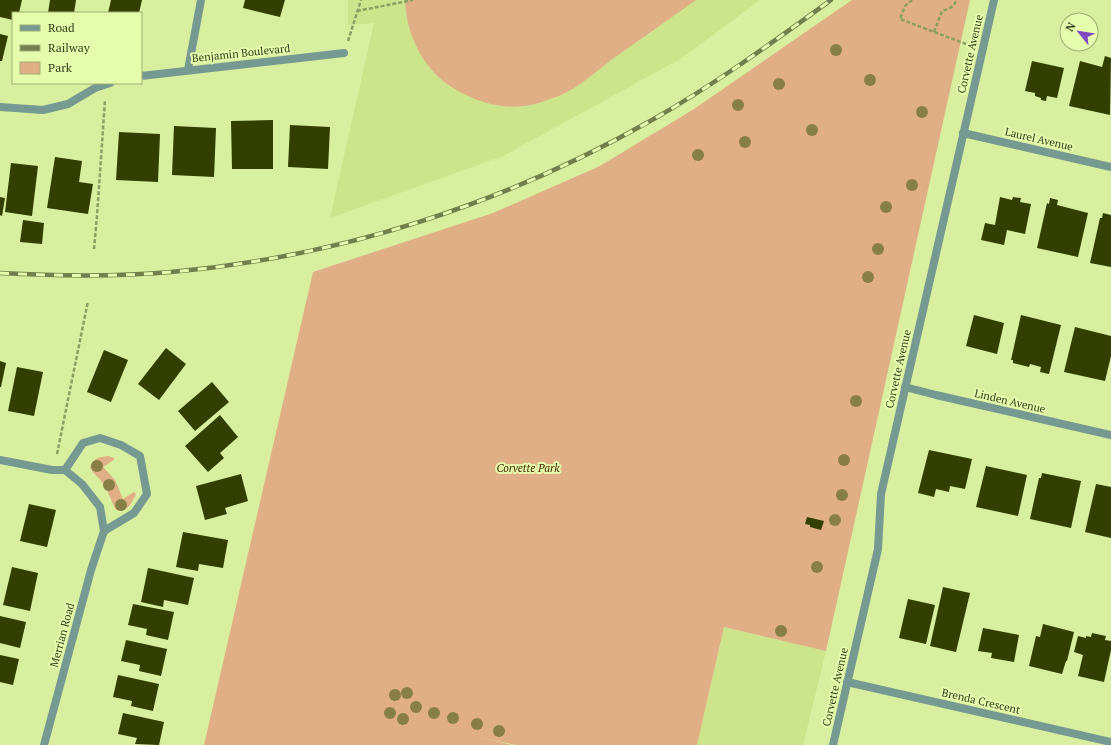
<svg xmlns="http://www.w3.org/2000/svg" width="1111" height="745" viewBox="0 0 1111 745" font-family="'PT Serif',serif">
<rect width="100%" height="100%" fill="#d7ef9e"/>
<g fill="#cce58d">
<path d="M348,0H760L682,58L503,156L330,218L374,23L348,25Z"/>
<path d="M724,627L826,651L803,745H697Z"/>
</g>
<g fill="#e0af85">
<path d="M405,0H696C669,19 641,39 614,58C599,69 584,83 567,92C562,95 556,97 550,99C513,114 480,106 447,84C421,65 406,32 405,0Z"/>
<path d="M852,0H970L826,651L724,627L697,745H516L479,737L512,745H204L313,272L493,213L600,166L694,109Z"/>
<path d="M108,456L114,458V460L103,467L115,480L123,499L134,492L136,494C131,504 128,512 116,510C111,501 109,492 103,483C99,478 94,474 90,468C92,459 99,457 108,456Z"/>
</g>
<g fill="#323f00">
<path d="M0,0H22L19,13H13V20L0,17Z"/>
<path d="M50,0H76L74,13H48Z"/>
<path d="M111,0H142L139,13H108Z"/>
<path d="M245,0H285L280,17L243,8Z"/>
<path d="M0,34L8,36L2,61H0Z"/>
<path d="M1105,56L1111,58L1110,115L1069,106L1080,61L1102,67Z"/>
<path d="M1032,61L1064,68L1057,98L1047,96L1046,101L1041,100V98L1035,96V93L1025,91Z"/>
<path d="M273,120V169H232L231,121Z"/>
<path d="M290,125L330,127L328,169L288,167Z"/>
<path d="M174,126L216,128L214,177L172,175Z"/>
<path d="M119,132L160,134L158,182L116,180Z"/>
<path d="M55,157L82,161L79,182L93,184L88,214L47,208Z"/>
<path d="M11,163L38,166L32,216L5,212Z"/>
<path d="M0,197L5,198L2,216L0,215Z"/>
<path d="M1000,197L1012,200L1013,197L1021,198L1020,202L1031,204L1025,234L1007,230L1004,245L981,240L985,223L995,225Z"/>
<path d="M1050,198L1058,200L1057,205L1088,213L1078,257L1037,248L1047,203L1049,204Z"/>
<path d="M1103,213L1111,215V267L1090,263L1100,218H1102Z"/>
<path d="M23,220L44,223L42,244L20,242Z"/>
<path d="M974,315L1004,323L997,354L966,346Z"/>
<path d="M1021,315L1061,325L1049,374L1040,372L1041,367L1030,364L1029,367L1013,363V360H1011Z"/>
<path d="M1075,327L1111,336V356L1105,381L1064,372Z"/>
<path d="M166,348L186,364L159,400L138,384Z"/>
<path d="M104,350L128,360L111,402L87,392Z"/>
<path d="M0,361L6,363L1,387H0Z"/>
<path d="M17,367L43,372L34,416L8,411Z"/>
<path d="M212,382L229,402L195,431L178,411Z"/>
<path d="M220,415L238,437L220,453L224,458L208,472L185,446Z"/>
<path d="M929,450L972,459L965,489L950,486L949,492L936,489L934,497L918,493Z"/>
<path d="M986,466L1027,475L1018,516L976,507Z"/>
<path d="M1042,473L1081,481L1071,528L1030,519L1039,478H1041Z"/>
<path d="M241,474L248,501L225,508L227,514L205,520L196,486Z"/>
<path d="M1096,484L1111,487V538L1085,532Z"/>
<path d="M29,504L56,510L47,547L20,541Z"/>
<path d="M807,517L824,521L821,530L810,527V525L805,524Z"/>
<path d="M183,532L228,540L223,568L199,564L198,571L176,567Z"/>
<path d="M12,567L38,573L30,611L3,605Z"/>
<path d="M148,568L194,578L188,605L164,600L163,607L141,602Z"/>
<path d="M943,587L970,593L956,652L930,646Z"/>
<path d="M908,599L935,605L926,644L899,638Z"/>
<path d="M133,604L174,612L168,640L146,635L147,629L128,625Z"/>
<path d="M0,616L26,622L20,648L0,643Z"/>
<path d="M1043,624L1074,632L1067,661H1066L1062,674L1029,666L1036,636L1040,637Z"/>
<path d="M983,628L1019,635L1014,662L991,658L992,653L978,651Z"/>
<path d="M1092,633L1106,636L1105,640L1111,641V650L1104,682L1078,676L1083,655L1074,652L1078,636L1086,638V636L1091,637Z"/>
<path d="M126,640L167,649L161,676L139,671L140,665L121,661Z"/>
<path d="M0,655L19,659L13,685L0,682Z"/>
<path d="M118,675L159,684L153,711L131,706L132,701L113,697Z"/>
<path d="M123,713L164,722L159,745L135,744L137,738L118,734Z"/>
</g>
<g fill="none" stroke-linecap="round" stroke-linejoin="round">
<g stroke="#8d9e63" stroke-width="2.5" stroke-dasharray="4 2" stroke-linecap="butt">
<path d="M912,0L905,6L900,19L966,44"/>
<path d="M357,11L413,0"/>
<path d="M934,32L942,11C948,9 955,7 956,0"/>
<path d="M348,41L361,0"/>
<path d="M94,249L97,216L105,100"/>
<path d="M57,454L88,301"/>
</g>
<g stroke="#769992" stroke-width="8">
<path d="M188,70L201,0"/>
<path d="M141,76L344,53"/>
<path d="M0,107L43,110L68,104L95,88L110,83"/>
<path d="M963,133L1111,167"/>
<path d="M905,387L936,395L1111,435"/>
<path d="M0,460L52,470H65"/>
<path d="M65,470L83,443L100,438L121,445L140,456L147,494L134,513L104,531"/>
<path d="M847,682L1111,742"/>
<path d="M44,745L91,570L104,531L100,507L82,484L65,470"/>
<path d="M833,745L878,549L881,494L994,0"/>
</g>
<defs>
<path id="rail" d="M0,273C57,276 114,277 171,272C340,257 504,204 652,120C714,85 773,42 831,0"/>
</defs>
<use href="#rail" stroke="#707f4c" stroke-width="4.5"/>
<use href="#rail" stroke="#e4fcab" stroke-width="3" stroke-dasharray="9" stroke-linecap="butt"/>
</g>
<g fill="#887f47">
<circle cx="836" cy="50" r="6"/>
<circle cx="870" cy="80" r="6"/>
<circle cx="779" cy="84" r="6"/>
<circle cx="738" cy="105" r="6"/>
<circle cx="922" cy="112" r="6"/>
<circle cx="812" cy="130" r="6"/>
<circle cx="745" cy="142" r="6"/>
<circle cx="698" cy="155" r="6"/>
<circle cx="912" cy="185" r="6"/>
<circle cx="886" cy="207" r="6"/>
<circle cx="878" cy="249" r="6"/>
<circle cx="868" cy="277" r="6"/>
<circle cx="856" cy="401" r="6"/>
<circle cx="844" cy="460" r="6"/>
<circle cx="97" cy="466" r="6"/>
<circle cx="109" cy="485" r="6"/>
<circle cx="842" cy="495" r="6"/>
<circle cx="121" cy="505" r="6"/>
<circle cx="835" cy="520" r="6"/>
<circle cx="817" cy="567" r="6"/>
<circle cx="781" cy="631" r="6"/>
<circle cx="407" cy="693" r="6"/>
<circle cx="395" cy="695" r="6"/>
<circle cx="416" cy="707" r="6"/>
<circle cx="390" cy="713" r="6"/>
<circle cx="434" cy="713" r="6"/>
<circle cx="453" cy="718" r="6"/>
<circle cx="403" cy="719" r="6"/>
<circle cx="477" cy="724" r="6"/>
<circle cx="499" cy="731" r="6"/>
</g>
<g text-anchor="middle" stroke-width="4" stroke-linejoin="round" paint-order="stroke">
<g font-size="11" fill="#343e1d" stroke="#e4fcab">
<text transform="translate(241 53) rotate(-6)" y="4">Benjamin Boulevard</text>
<text transform="translate(970 54) rotate(-77)" y="4">Corvette Avenue</text>
<text transform="translate(1039 139) rotate(13)" y="4">Laurel Avenue</text>
<text transform="translate(898 369) rotate(-77)" y="4">Corvette Avenue</text>
<text transform="translate(1010 401) rotate(13)" y="4">Linden Avenue</text>
<text transform="translate(62 635) rotate(-75)" y="4">Merrian Road</text>
<text transform="translate(835 687) rotate(-77)" y="4">Corvette Avenue</text>
<text transform="translate(981 701) rotate(13)" y="4">Brenda Crescent</text>
</g>
<g font-size="11" font-style="italic" fill="#472400" stroke="#e4fcab">
<text x="528" y="472">Corvette Park</text>
</g>
</g>
<rect x="12" y="12" width="130" height="72" fill="#e4fcab" stroke="#9eb072"/>
<rect x="20" y="25" width="20" height="6" fill="#769992" stroke="#9eb072"/>
<text x="48" y="32" font-size="12" fill="#343e1d">Road</text>
<rect x="20" y="45" width="20" height="6" fill="#707f4c" stroke="#9eb072"/>
<text x="48" y="52" font-size="12" fill="#343e1d">Railway</text>
<rect x="20" y="62" width="20" height="12" fill="#e0af85" stroke="#9eb072"/>
<text x="48" y="72" font-size="12" fill="#343e1d">Park</text>
<g transform="translate(1079 32) rotate(300)"><circle r="19" fill="#e4fcab" stroke="#9eb072"/>
<path d="M0-3L7 15L0 10L-7 15Z" fill="#8149c0"/>
<text y="-6" font-size="11" font-weight="bold" text-anchor="middle" fill="#343e1d">N</text>
</g>
</svg>
